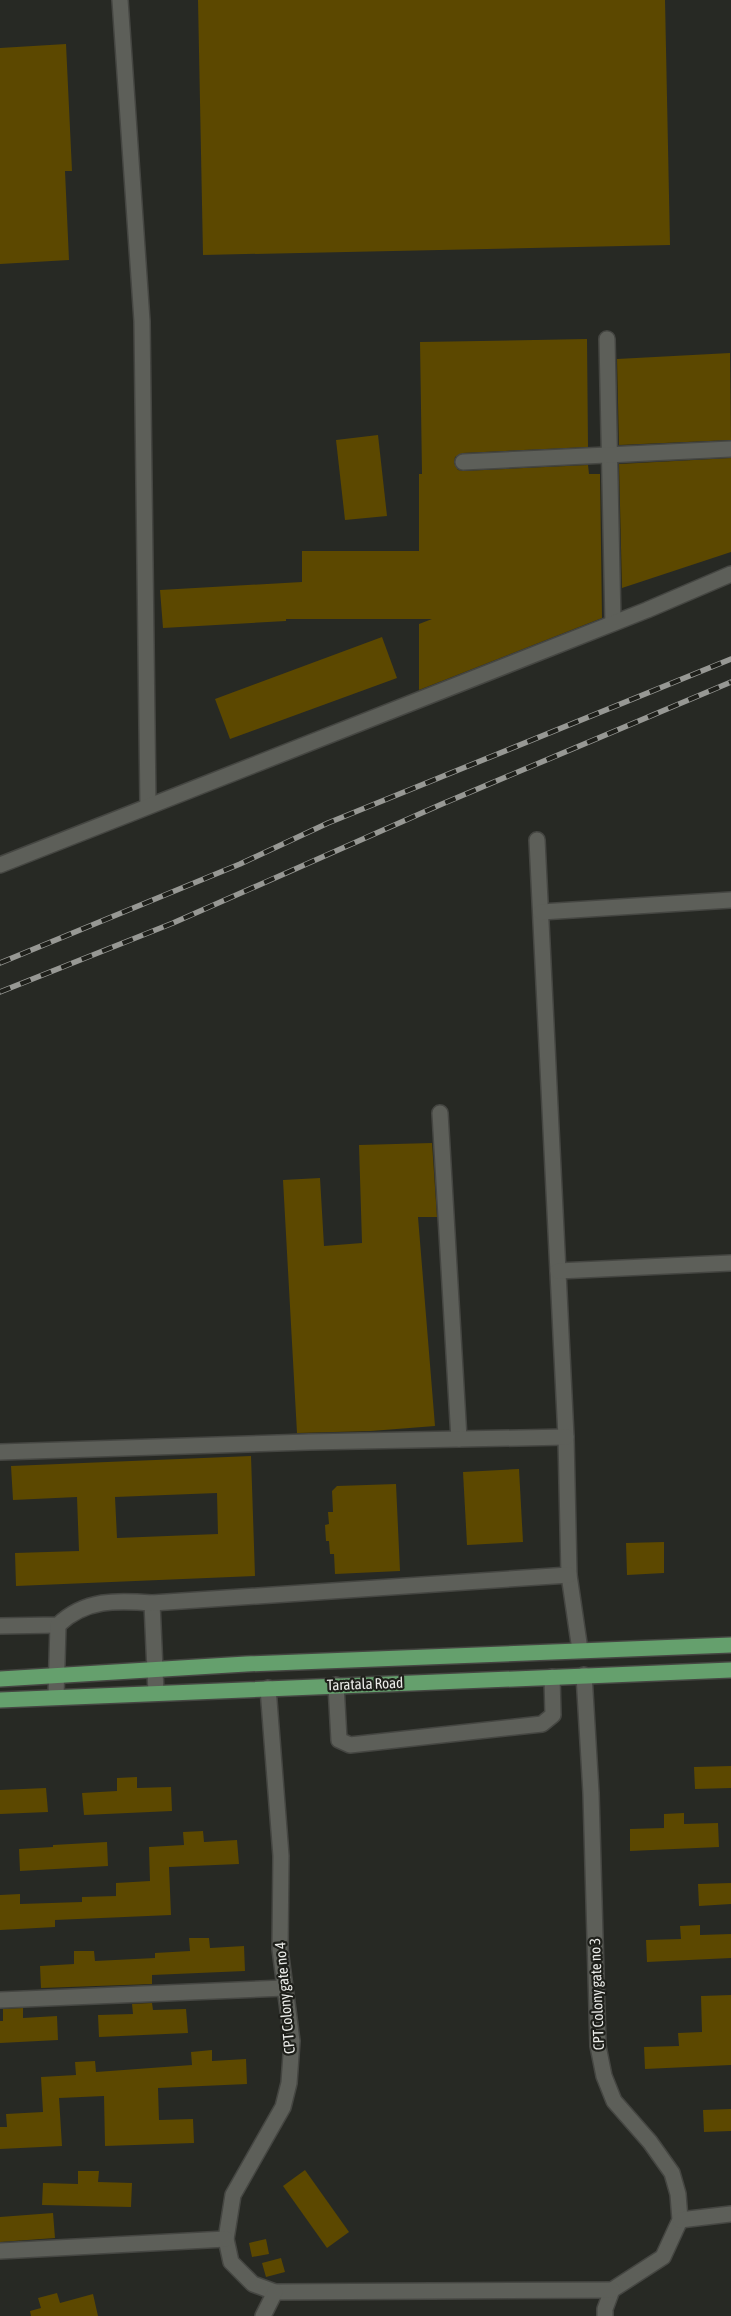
<svg xmlns="http://www.w3.org/2000/svg" width="731" height="2316" viewBox="0 0 731 2316" font-family="'Asap Condensed',sans-serif">
<rect width="100%" height="100%" fill="#272924"/>
<g fill="#5c4800" fill-rule="evenodd">
<path d="M198,0H665L670,245L203,255Z"/>
<path d="M66,44L72,171H65L69,260L0,264V48Z"/>
<path d="M587,339L588,447L463,453L455,457L454,463L458,470L463,471L588,465L589,474H600L602,618L419,690V624L432,619H286V621L163,628L160,590L302,582V551H419V474H422L420,342Z"/>
<path d="M730,353L731,440L619,445L617,359Z"/>
<path d="M378,435L387,516L345,520L336,440Z"/>
<path d="M731,458V552L622,588L619,464Z"/>
<path d="M382,637L397,678L230,739L215,699Z"/>
<path d="M432,1143L437,1217H418L435,1426L371,1431L297,1433L283,1180L320,1178L324,1246L362,1243L359,1145Z"/>
<path d="M251,1456L255,1576L16,1586L15,1553L79,1551L77,1497L13,1500L11,1466ZM217,1493L218,1534L117,1538L115,1497Z"/>
<path d="M519,1469L523,1542L467,1545L463,1472Z"/>
<path d="M396,1484L400,1571L335,1574L334,1554H330L329,1541H326L325,1525L329,1524L328,1512H333L332,1491L337,1486Z"/>
<path d="M664,1542V1573L627,1575L626,1543Z"/>
<path d="M731,1766V1788L695,1789L694,1767Z"/>
<path d="M137,1777V1788L171,1787L172,1811L84,1815L82,1793L117,1791V1778Z"/>
<path d="M46,1788L48,1812L0,1814V1790Z"/>
<path d="M684,1813V1824L718,1823L719,1847L630,1851V1829L664,1828V1814Z"/>
<path d="M203,1831L204,1842L237,1840L239,1864L169,1867L171,1915L55,1920V1927L0,1930V1895L20,1894V1904L82,1902V1897L116,1896V1883L150,1881L149,1847L184,1845L183,1832Z"/>
<path d="M107,1842L108,1866L20,1871L19,1849L53,1847V1845Z"/>
<path d="M731,1883V1904L699,1906L698,1884Z"/>
<path d="M700,1925V1935L731,1934V1958L647,1962L646,1940L681,1939L680,1926Z"/>
<path d="M189,1938H209L210,1948L244,1946L245,1971L152,1975V1984L41,1988L40,1966L74,1964V1951H94L95,1961L155,1958V1953L190,1951Z"/>
<path d="M731,1995V2065L645,2069L644,2047L679,2046L678,2033L702,2032L701,1996Z"/>
<path d="M152,2003L153,2010L186,2009L188,2033L99,2037L98,2015L133,2014L132,2004Z"/>
<path d="M23,2008V2018L57,2016L58,2040L0,2043V2021H3V2009Z"/>
<path d="M212,2050V2061L246,2059L247,2084L158,2088L159,2120L193,2119L194,2143L105,2146L104,2096L59,2098L62,2146L0,2149V2127H7L6,2114L43,2112L41,2077L76,2075L75,2062L95,2061L96,2072L192,2065L191,2052Z"/>
<path d="M731,2109V2131L704,2132L703,2110Z"/>
<path d="M305,2170L349,2232L327,2248L283,2186Z"/>
<path d="M78,2171H99L98,2182L132,2183L131,2207L42,2205L43,2183L78,2184Z"/>
<path d="M53,2213L55,2238L0,2242V2217Z"/>
<path d="M266,2239L269,2254L252,2257L249,2243Z"/>
<path d="M281,2258L285,2272L266,2277L262,2263Z"/>
<path d="M57,2293L60,2303L93,2294L98,2316H31L30,2311L41,2308L38,2298Z"/>
</g>
<g fill="none" stroke-linecap="round" stroke-linejoin="round">
<defs>
<g id="minor">
<path d="M120,0L142,321L148,806"/>
<path d="M607,339L613,623"/>
<path d="M463,462L731,449"/>
<path d="M537,840L566,1437L569,1575L580,1650"/>
<path d="M0,865L647,610L731,574"/>
<path d="M541,912L731,900"/>
<path d="M440,1113L459,1439"/>
<path d="M558,1271L731,1263"/>
<path d="M0,1452L309,1442L566,1437"/>
<path d="M152,1603L156,1693"/>
<path d="M0,1626L58,1625C85,1599 117,1600 152,1603L569,1575"/>
<path d="M584,1675L591,1793L598,2046L604,2076L614,2101L650,2142L672,2173L678,2194L680,2220L663,2257L612,2290L605,2309V2316"/>
<path d="M336,1685L339,1740L350,1745L542,1724L553,1715L552,1677"/>
<path d="M268,1688L281,1856L280,1949L292,2041L289,2083L283,2107L233,2195L226,2239L231,2262L253,2284L275,2292L612,2290"/>
<path d="M56,1697L58,1625"/>
<path d="M0,2000L285,1988"/>
<path d="M680,2220L731,2214"/>
<path d="M0,2251L226,2239"/>
<path d="M263,2316L275,2292"/>
</g>
<g id="major">
<path d="M0,1679L246,1664L731,1645"/>
<path d="M0,1700L731,1670"/>
</g>
</defs>
<use href="#minor" stroke="#454642" stroke-width="18"/>
<use href="#major" stroke="#454642" stroke-width="18"/>
<use href="#minor" stroke="#5d5f59" stroke-width="15"/>
<use href="#major" stroke="#65a06d" stroke-width="15"/>
<defs>
<g id="rail">
<path d="M0,963L240,864L328,823L731,659"/>
<path d="M0,992L173,923L442,804L731,682"/>
</g>
</defs>
<use href="#rail" stroke="#979894" stroke-width="5.5"/>
<use href="#rail" stroke="#1e1f1a" stroke-width="4" stroke-dasharray="11" stroke-linecap="butt"/>
</g>
<g text-anchor="middle" stroke-width="4.5" stroke-linejoin="round" paint-order="stroke">
<g font-size="15" fill="#ebece9" stroke="#1e1f1a">
<text transform="translate(365 1684) rotate(-2)" y="5">Taratala Road</text>
<text transform="translate(597 1994) rotate(-92)" y="5">CPT Colony gate no 3</text>
<text transform="translate(285 1998) rotate(-95)" y="5">CPT Colony gate no 4</text>
</g>
</g>
</svg>
